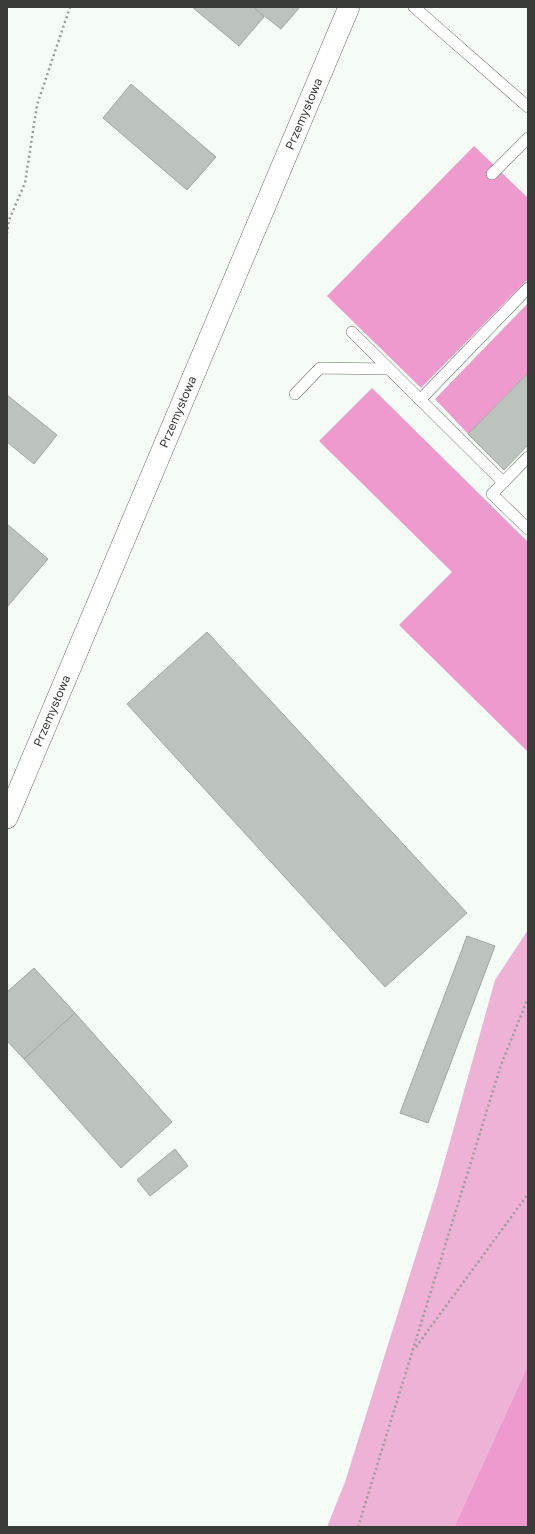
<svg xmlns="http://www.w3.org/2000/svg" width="535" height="1534" viewBox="0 0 535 1534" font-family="'Golos Text',sans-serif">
<rect width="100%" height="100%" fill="#f5fcf5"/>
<path fill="#edb2d5" d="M528,930V1365L454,1527H327L345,1482L437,1188L495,980Z"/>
<g fill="#ee9acf">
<path d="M474,146L528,198V279L421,388L327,296Z"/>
<path d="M528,303V373L468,434L435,399Z"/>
<path d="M372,388L528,542V752L399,625L452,572L319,441Z"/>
<path d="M528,1365V1527H454Z"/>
</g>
<g fill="#bcc3bc" stroke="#a1a7a1">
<path d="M192,7H253L264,17L239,46Z"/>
<path d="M253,7H300L281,29Z"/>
<path d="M131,84L216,157L187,190L103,118Z"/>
<path d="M528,373V445L504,470L468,434Z"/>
<path d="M7,395L57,435L34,464L7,442Z"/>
<path d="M7,524L48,559L7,607Z"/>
<path d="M207,632L467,913L385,987L127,704Z"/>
<path d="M467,936L495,946L428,1123L400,1113Z"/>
<path d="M34,968L75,1013L24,1059L7,1041V992Z"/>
<path d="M75,1013L172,1122L121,1168L24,1059Z"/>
<path d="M175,1149L188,1166L150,1196L137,1180Z"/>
</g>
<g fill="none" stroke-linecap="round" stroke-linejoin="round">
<defs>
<g id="lane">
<path d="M414,7L528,107"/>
<path d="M492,174L528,138"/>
<path d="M352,332L503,482"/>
<path d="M295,394L320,368L389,369"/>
<path d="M420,400L528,288"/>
<path d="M528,457L492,494L528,529"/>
</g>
<path id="street" d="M7,818L349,7"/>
</defs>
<use href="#lane" stroke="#696f69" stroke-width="12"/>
<use href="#street" stroke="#696f69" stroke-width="22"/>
<g stroke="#989c98" stroke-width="2.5" stroke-dasharray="2 3" stroke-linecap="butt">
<path d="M7,234L9,220L25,183L37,105L70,7"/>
<path d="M416,1347L528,1194"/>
<path d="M358,1527L501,1065L528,998"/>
</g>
<use href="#lane" stroke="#fff" stroke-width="11"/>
<use href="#street" stroke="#fff" stroke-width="21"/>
</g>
<g text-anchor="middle" stroke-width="4" stroke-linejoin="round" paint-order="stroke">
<g font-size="12" fill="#3a3c3a" stroke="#fff">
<text transform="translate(304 114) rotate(-67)" y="4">Przemysłowa</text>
<text transform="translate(178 412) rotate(-67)" y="4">Przemysłowa</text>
<text transform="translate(52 711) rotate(-67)" y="4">Przemysłowa</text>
</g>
</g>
<rect width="535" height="1534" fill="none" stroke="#3a3c3a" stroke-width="16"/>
</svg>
